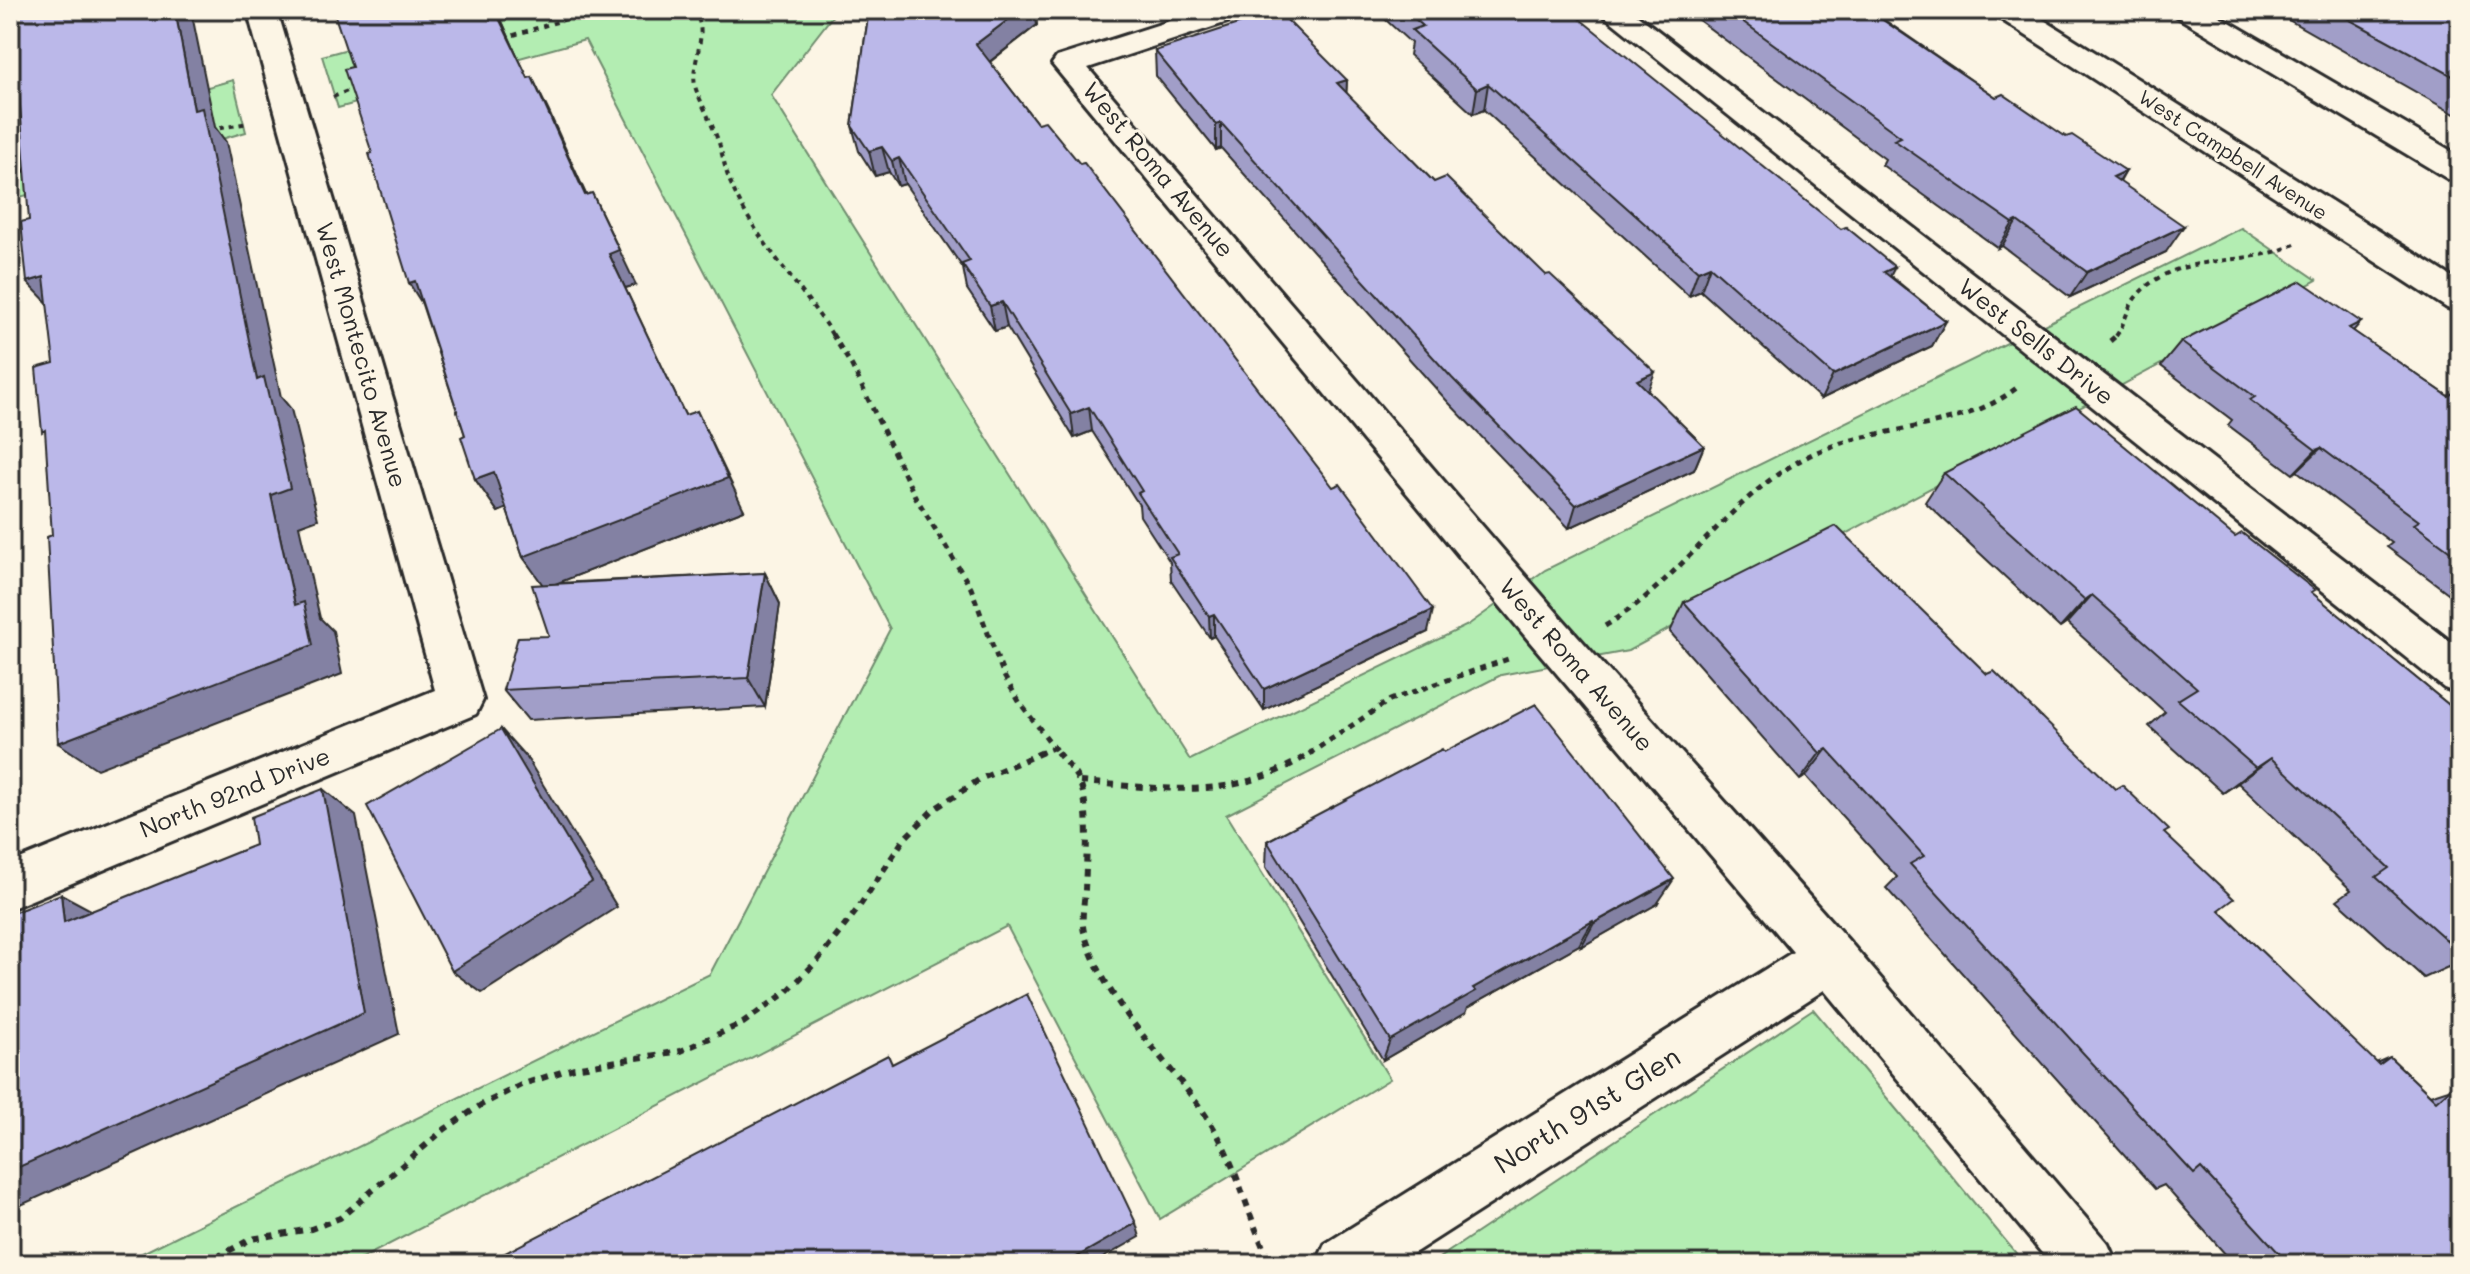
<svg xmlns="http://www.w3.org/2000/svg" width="2470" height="1274" viewBox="0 0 2470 1274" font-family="Mali,sans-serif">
<rect width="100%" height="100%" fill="#fcf5e5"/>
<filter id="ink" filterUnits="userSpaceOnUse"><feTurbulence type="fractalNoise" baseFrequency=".0125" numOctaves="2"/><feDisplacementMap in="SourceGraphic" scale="16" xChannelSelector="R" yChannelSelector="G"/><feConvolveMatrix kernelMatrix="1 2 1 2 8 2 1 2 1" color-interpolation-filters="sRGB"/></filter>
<g filter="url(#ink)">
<g fill="#b3edb2" stroke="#6f8c6e" stroke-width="2">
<path d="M491,10H837L771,95L1190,760L1468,625L1545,570L2241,228L2317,280L1628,651L1501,675L1226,815L1390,1079L1160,1219L1007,926L351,1264H120L710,974L890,629L585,40L338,108L322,56Z"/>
<path d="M233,80L246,132L10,200V142Z"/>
<path d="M1813,1009L2025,1264H1430Z"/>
</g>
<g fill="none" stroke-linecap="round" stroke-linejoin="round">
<defs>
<g id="minor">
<path d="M247,10H277L483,700L476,714L10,909V863L435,690Z"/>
<path d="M1204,10H1250L1246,16L1088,68L1560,616L1848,940L2108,1244L2117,1264H2051L1824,990L1397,1264H1316L1325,1244L1793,952L1530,642L1052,64L1057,57Z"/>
<path d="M1597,10H1631L2460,649V694L2444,688Z"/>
<path d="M1992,10H2028L2460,282V312L2447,308L1996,16Z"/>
<path d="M2172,10H2209L2460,156V182L2448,179L2176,16Z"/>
</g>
</defs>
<use href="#minor" stroke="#2b2b2b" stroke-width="6"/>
<g stroke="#2b2b2b" stroke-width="4" stroke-dasharray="5 5" stroke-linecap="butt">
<path d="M641,10H675"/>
<path d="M693,10C713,34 686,66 697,92C704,109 713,126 719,143C723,156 725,171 731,184C754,239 801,285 833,336"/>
<path d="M504,38L596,10"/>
<path d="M333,97L357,87"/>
<path d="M210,130L248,123"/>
<path d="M10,172L29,170"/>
<path d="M2116,336C2125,324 2127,308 2136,297C2175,249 2246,269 2295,244"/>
</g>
<g stroke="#2b2b2b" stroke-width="5" stroke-dasharray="6 6" stroke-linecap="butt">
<path d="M832,334L852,366L915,496L971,588L1004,676L1020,703L1059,754"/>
<path d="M2110,341L2118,334"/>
<path d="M1605,626C1682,580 1726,501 1801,460C1870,421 1956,437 2019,386"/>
<path d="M1038,754L1055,747"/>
<path d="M1309,754L1390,700L1508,659"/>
</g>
<g stroke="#2b2b2b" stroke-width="6" stroke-dasharray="7 7" stroke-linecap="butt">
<path d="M1057,752C1064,761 1074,771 1079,781C1091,806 1086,862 1085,890C1084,903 1081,920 1084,932C1106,1007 1166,1056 1208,1119C1238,1164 1247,1217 1271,1264"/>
<path d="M1080,782C1167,788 1235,803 1312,752"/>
<path d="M204,1264L251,1239L311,1229L340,1218L445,1129L481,1105L523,1084L574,1068L681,1051L743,1023L788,991L818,960L857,910L904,839L933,810L982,778L1043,752"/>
</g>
<use href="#minor" fill="#fcf5e5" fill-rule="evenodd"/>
</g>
<g fill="#a19ec8" stroke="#2b2b2b" stroke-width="2">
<path d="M497,10L515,51L528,78L532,77L586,195L636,285L625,288L685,415L744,510L557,583L765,573L780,604L765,707L528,720L503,690L549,636L543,584L523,557L506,508L498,512L475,479L465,435L372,153L352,67Z"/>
<path d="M869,10H1035L1037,25L990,62L1428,632L1264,710L1214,636L1210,638L1171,580L1170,562L1140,516L1139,505L1092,431L1074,438L1007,327L995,331L967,289L963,268L905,184L898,186L889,172L875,176L859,151L852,126Z"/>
<path d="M1375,10H1564L1946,321L1932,346L1821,399L1701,291L1689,296L1484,110L1473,114L1409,55L1411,43Z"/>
<path d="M1685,10H1870L1996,97L2126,171L2120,182L2166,252L2070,297L2002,246L1998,248L1882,165L1885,159Z"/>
<path d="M2271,10H2460V117Z"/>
<path d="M1155,51L1347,80L1346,93L1434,182L1704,446L1694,470L1569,528L1448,402L1221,148L1216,150L1156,76Z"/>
<path d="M2361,322L2353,331L2448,396L2460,389V602L2387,547L2392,543L2297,471L2293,474L2228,425L2232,420L2161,366L2181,342Z"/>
<path d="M1944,473L2235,537L2312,593L2460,714V977L2448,967L2424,978L2337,900L2351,890L2238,783L2223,793L2149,726L2165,712L2067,623L2060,628L1925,502Z"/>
<path d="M1684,602L1987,674L2164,834L2219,910L2376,1063L2390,1057L2430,1095L2451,1088L2460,1264H2234L2164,1185L2155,1189L1886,888L1897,877L1806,776L1800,780L1670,632Z"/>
<path d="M1444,752L1657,904L1581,947L1579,945L1468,1007L1466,1012L1383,1060L1266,867L1267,841Z"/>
</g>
<g fill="#8381a3" stroke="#2b2b2b" stroke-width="2">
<path d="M175,10H191L215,127L226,142L281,397L291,409L318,519L299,526L320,618L333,631L342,674L97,769L58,743L295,605L271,495L257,380L194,110Z"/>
<path d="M495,10H497L519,60Z"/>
<path d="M1021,10H1035L1037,25L980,69L976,44Z"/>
<path d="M532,77L549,112L602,230L585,195Z"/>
<path d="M1347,80L1346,105L1337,83Z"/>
<path d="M1488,84L1484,110L1473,114L1477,89Z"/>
<path d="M19,93L39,128L11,95Z"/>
<path d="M1221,123V148L1216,150V125Z"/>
<path d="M882,147L889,172L875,176L869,151Z"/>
<path d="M899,158L905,184L898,186L892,161Z"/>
<path d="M2126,171L2110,197L2113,177Z"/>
<path d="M592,193L636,285L625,288L609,254Z"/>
<path d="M2017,221L2002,246L1998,248L2013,223Z"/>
<path d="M2184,226L2166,252L2070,297L2087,272Z"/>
<path d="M1710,266L1701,291L1689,296L1698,271Z"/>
<path d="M1895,267L1882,292L1884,272Z"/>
<path d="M44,277L59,315L27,282Z"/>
<path d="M415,281L431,318L409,283Z"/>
<path d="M1002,302L1007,327L995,331L990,306Z"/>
<path d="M1946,321L1932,346L1821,399L1833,375Z"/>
<path d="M1655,372L1646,396L1637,380Z"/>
<path d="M1089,407L1092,431L1074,438L1071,414Z"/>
<path d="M697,411L744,510L545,588L523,557Z"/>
<path d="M1704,446L1694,470L1569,528L1576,505Z"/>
<path d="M2321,448L2297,471L2293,474L2316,450Z"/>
<path d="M494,472L517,504L498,512L475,479Z"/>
<path d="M765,573L780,604L765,707L748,678Z"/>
<path d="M2092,595L2067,623L2060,628L2085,600Z"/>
<path d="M1433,610L1428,632L1264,710V689Z"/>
<path d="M1214,614V636L1210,638L1209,616Z"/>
<path d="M501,729L527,758L617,907L482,993L452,971Z"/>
<path d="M1827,749L1806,776L1800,780L1820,753Z"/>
<path d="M2271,758L2238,783L2223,793L2256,768Z"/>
<path d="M323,789L356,816L399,1034L10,1210V1171Z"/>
<path d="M1674,879L1657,904L1581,947L1594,923Z"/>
<path d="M61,894L106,918L64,922Z"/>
<path d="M1593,921L1579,945L1468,1007L1466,1012L1383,1060L1390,1040L1473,988Z"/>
<path d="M1136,1223L1140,1237L1092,1264H1064Z"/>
</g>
<g fill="#bbb8e9" stroke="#2b2b2b" stroke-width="2">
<path d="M10,10H175L194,110L202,108L257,380L264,377L290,488L271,495L295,605L304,602L313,645L58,743L47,537L52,535L45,430L42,432L36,368L54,363L44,277L27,282L21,222L29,220L19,93L11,95L10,88Z"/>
<path d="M333,10H495L528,78L532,77L585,195L592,193L619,250L609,254L685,415L697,411L728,478L523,557L494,472L475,479L461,437L465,435L415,281L409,283L369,154L372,153L344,69L352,67Z"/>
<path d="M869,10H1021L976,44L1037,123L1045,121L1080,164L1084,163L1333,487L1340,484L1433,610L1264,689L1214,614L1209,616L1170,557L1178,554L1138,493L1142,491L1089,407L1071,414L1002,302L990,306L962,264L970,261L899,158L892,161L882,147L869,151L852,126Z"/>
<path d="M1405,10H1564L1566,12L1570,11L1841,229L1846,227L1895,267L1884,272L1946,321L1833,375L1710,266L1698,271L1488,84L1477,89L1412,30L1423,26Z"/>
<path d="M1727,10H1868L1996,97L2003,94L2066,137L2072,135L2126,171L2113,177L2184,226L2087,272L2017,221L2013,223L1894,140L1901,137Z"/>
<path d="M2332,10H2460V80Z"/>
<path d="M1278,11L1347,80L1337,83L1434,182L1446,177L1546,275L1550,274L1655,372L1637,380L1704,446L1576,505L1452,378L1221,123L1216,125L1155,51Z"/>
<path d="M2301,281L2361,322L2349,328L2448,396L2460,389V558L2414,524L2419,521L2321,448L2316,450L2250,400L2255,397L2181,342Z"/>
<path d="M2076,406L2235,537L2242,533L2315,590L2311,592L2460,714V952L2376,877L2389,868L2271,758L2256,768L2178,700L2197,688L2092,595L2085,600L1944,473Z"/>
<path d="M1836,526L1987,674L1994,671L2115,789L2122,785L2169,830L2164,833L2234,899L2219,910L2379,1065L2390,1057L2436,1101L2451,1088L2460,1096V1264H2289L2201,1168L2194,1174L1910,864L1924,856L1827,749L1820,753L1684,602Z"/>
<path d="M765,573L748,678L503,690L518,637L549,636L532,585Z"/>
<path d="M1536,704L1674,879L1594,923L1593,921L1473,988L1476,991L1390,1040L1267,841L1442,749L1444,752Z"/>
<path d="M501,729L592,882L452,971L367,806Z"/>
<path d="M323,789L364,1013L10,1171V914L61,894L64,922L255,845L251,817Z"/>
<path d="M1027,994L1136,1223L1064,1264H484L888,1055L892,1064Z"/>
</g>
</g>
<g text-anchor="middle" stroke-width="6" stroke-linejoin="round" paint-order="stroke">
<g font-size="20" fill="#2b2b2b" stroke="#fcf5e5">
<text transform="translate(2233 155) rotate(33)" y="7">West Campbell Avenue</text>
</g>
<g font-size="24" fill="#2b2b2b" stroke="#fcf5e5">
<text transform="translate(1158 170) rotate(50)" y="8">West Roma Avenue</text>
<text transform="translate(2036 342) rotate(38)" y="8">West Sells Drive</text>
<text transform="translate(361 355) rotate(74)" y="8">West Montecito Avenue</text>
<text transform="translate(1576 665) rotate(49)" y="8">West Roma Avenue</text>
<text transform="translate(235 793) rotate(-22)" y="8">North 92nd Drive</text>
</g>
<g font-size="28" fill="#2b2b2b" stroke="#fcf5e5">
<text transform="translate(1587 1110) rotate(-32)" y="10">North 91st Glen</text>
</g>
</g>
<rect width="2470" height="1274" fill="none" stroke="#fcf5e5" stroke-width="40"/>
<rect x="20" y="20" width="2430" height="1234" fill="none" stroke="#2b2b2b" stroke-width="3" filter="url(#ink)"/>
</svg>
